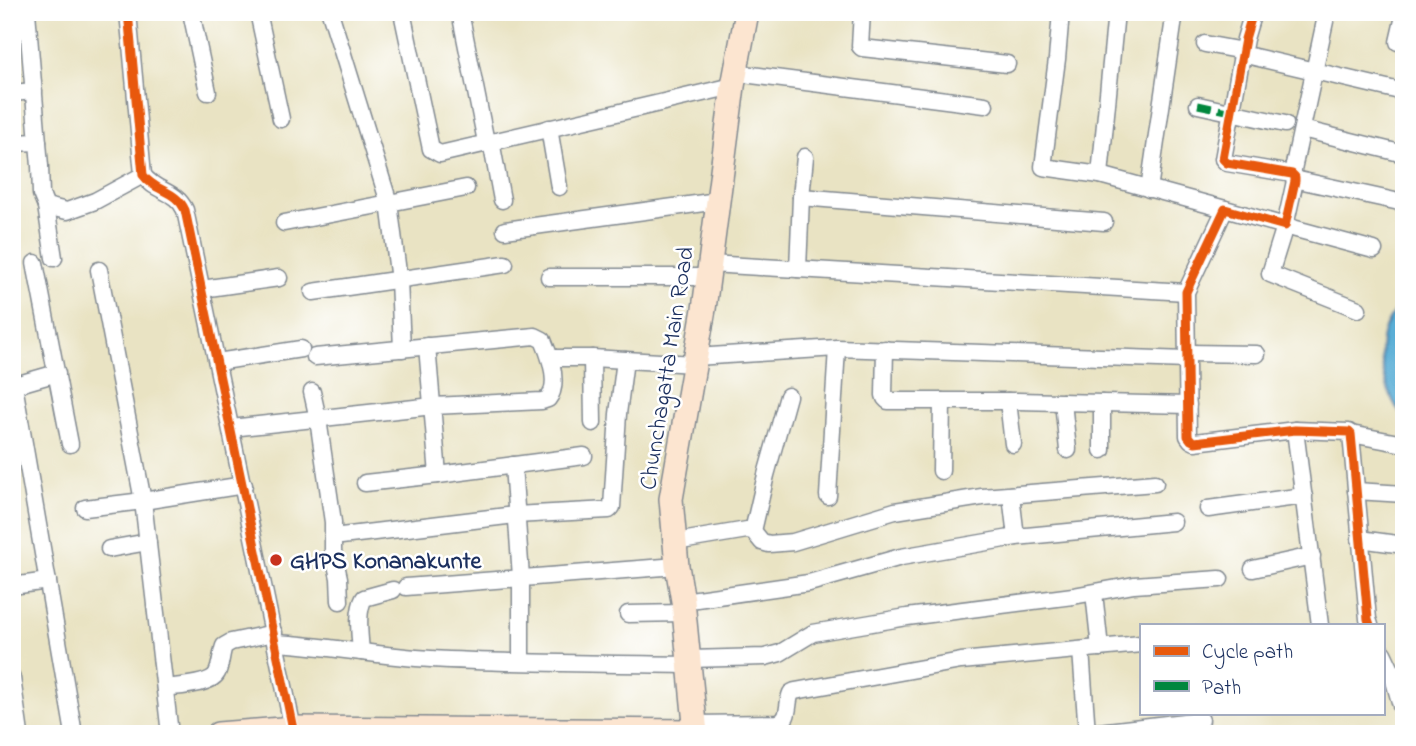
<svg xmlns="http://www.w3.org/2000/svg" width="1416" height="746" viewBox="0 0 1416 746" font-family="'Indie Flower',sans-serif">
<rect width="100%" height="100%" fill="#fff"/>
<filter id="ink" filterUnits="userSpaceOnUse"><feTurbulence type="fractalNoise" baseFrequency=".0143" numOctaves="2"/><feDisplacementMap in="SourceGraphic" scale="14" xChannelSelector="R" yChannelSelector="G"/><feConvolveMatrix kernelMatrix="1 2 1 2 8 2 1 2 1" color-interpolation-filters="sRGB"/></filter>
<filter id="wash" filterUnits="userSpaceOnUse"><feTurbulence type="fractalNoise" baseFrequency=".00686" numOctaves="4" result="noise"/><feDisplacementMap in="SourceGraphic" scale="28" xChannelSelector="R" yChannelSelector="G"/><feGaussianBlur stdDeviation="1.57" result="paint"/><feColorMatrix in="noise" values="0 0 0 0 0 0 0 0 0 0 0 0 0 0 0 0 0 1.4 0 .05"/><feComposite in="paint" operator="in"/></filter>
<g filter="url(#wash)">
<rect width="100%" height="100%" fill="#e9e3c3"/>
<path fill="#5aaed6" stroke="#3a6e9a" stroke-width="2" d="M1404,298V418C1387,398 1376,357 1384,331C1387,320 1397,308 1404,298Z"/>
</g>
<g filter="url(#ink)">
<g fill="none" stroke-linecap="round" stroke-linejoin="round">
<defs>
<g id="street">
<path d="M27,12L40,166L41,194L46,206L67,211L95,201L143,175"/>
<path d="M128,12L143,175C155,192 176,190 185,210L294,734"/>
<path d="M191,12L208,92"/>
<path d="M258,12L281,119"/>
<path d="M402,12L431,149L440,154L733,86"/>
<path d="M460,12L486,142"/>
<path d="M862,12L860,46L862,48L1007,64"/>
<path d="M1061,12L1057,59L1043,167L1100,175L1225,209"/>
<path d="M1253,12L1245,39L1223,159L1227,163L1292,174L1295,177V181L1285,226L1225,209L1186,292L1188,436L1191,440L1195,442L1295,430L1349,432L1351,434L1368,619L1370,625"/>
<path d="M1398,42L1404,16"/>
<path d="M1205,44L1243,51"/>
<path d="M1242,54L1404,92"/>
<path d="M736,73L985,105"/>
<path d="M12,93L34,91"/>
<path d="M1198,105L1285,124"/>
<path d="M549,128L559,187"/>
<path d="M1302,129L1404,154"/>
<path d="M491,141L502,200"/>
<path d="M12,143L38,142"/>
<path d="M1292,174L1327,12"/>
<path d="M1100,175L1116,12"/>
<path d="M1294,179L1404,203"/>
<path d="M1149,189L1175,12"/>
<path d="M801,197L1104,222"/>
<path d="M46,206L54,258"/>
<path d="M284,223L389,203L330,12"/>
<path d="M505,230L718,201"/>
<path d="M35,263L70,444"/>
<path d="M710,264L1186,292"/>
<path d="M798,269L801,197L805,157"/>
<path d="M99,270L143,501L170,734"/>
<path d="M549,277H708"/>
<path d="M202,289L279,278"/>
<path d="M313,292L505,264"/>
<path d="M1358,309L1270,274L1285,226L1374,250"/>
<path d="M427,346L438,475L584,456"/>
<path d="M402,349L399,280L389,203L466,188"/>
<path d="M885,349L884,395L885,398L888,401H1018L1188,405"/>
<path d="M1187,353L1257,354"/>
<path d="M695,357L837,348L1187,360"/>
<path d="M551,358H592L694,364"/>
<path d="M592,358L593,423"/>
<path d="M217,362L301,349"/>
<path d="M14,385L74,734"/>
<path d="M12,386L57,373"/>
<path d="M312,392L318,419L333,522V551L339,578L340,601"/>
<path d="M1008,401L1013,444"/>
<path d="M1063,402L1068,450"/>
<path d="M1102,403V450"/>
<path d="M231,428L433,406L542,401L548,399C560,384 550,356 543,340L535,336L315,357"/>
<path d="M1295,430L1320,625"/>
<path d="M1351,434L1404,444"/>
<path d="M513,465L521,577V661"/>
<path d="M941,471L942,401"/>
<path d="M365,483L438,475"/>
<path d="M1356,491L1404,494"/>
<path d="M1011,495L1016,537"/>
<path d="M828,496L837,348"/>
<path d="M85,508L143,501L244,485"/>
<path d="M1208,509L1304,496"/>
<path d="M753,531L766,475L788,396"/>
<path d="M333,537L515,515L609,510L612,507L618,414L625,360"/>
<path d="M1360,539L1404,545"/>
<path d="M675,542L747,530L753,531L762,542L769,544L793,542L895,511L982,497L1155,483"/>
<path d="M109,549L148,542"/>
<path d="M1253,569L1312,556"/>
<path d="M12,586L48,581"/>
<path d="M406,587L677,566"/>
<path d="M1094,593L1100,648"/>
<path d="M683,601L809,583L901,557L1016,537L1173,522"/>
<path d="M628,614L684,613"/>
<path d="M276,643C328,646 379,656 431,659C517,664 604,663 690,665"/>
<path d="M1081,650L1087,733"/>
<path d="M361,652C360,636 356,613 364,598L393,590"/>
<path d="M1383,653L1391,670L1404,716"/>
<path d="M689,659L765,657L780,653L813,633L907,617L1073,596L1134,585L1220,579"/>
<path d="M12,678L20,734"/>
<path d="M165,688C178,686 211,685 217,673C221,665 221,654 224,646L231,642L274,633"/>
<path d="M696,724L778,723C791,719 786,704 791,693L795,691L961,661L1141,644"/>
<path d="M1082,734L1201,720"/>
</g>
<g id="secondary">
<path d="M218,734L294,728L696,731"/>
<path d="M696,734L683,601L677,566L671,499L704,309L733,86L747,12"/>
</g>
</defs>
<use href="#street" stroke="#828990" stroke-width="19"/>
<use href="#secondary" stroke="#828990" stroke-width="26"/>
<use href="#street" stroke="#fff" stroke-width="16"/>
<use href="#secondary" stroke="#fce5d0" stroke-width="23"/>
<path stroke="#00873e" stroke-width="7" stroke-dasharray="14 7" stroke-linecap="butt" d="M1198,105L1232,112"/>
<defs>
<g id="cycleway">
<path d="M128,12L143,175C155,192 176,190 185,210L294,734"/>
<path d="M1253,12L1245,39L1223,159L1227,163L1292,174L1295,177V181L1285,226L1225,209L1186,292L1188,436L1191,440L1195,442L1295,430L1349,432L1351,434L1368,619L1370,625"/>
</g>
</defs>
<use href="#cycleway" stroke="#fff" stroke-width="13"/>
<use href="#cycleway" stroke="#e8590c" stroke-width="9"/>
</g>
</g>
<circle fill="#c8321e" stroke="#fff" stroke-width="2.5" cx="276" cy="560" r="7"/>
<g text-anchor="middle" stroke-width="5" stroke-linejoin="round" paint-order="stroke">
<g font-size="24" fill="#1b2f5e" stroke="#fff">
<text transform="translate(666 368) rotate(-81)" y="8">Chunchagatta Main Road</text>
</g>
<g font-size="24" font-weight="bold" fill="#1b2f5e" stroke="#fff" text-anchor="start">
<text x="290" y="568">GHPS Konanakunte</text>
</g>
</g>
<rect width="1416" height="746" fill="none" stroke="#fff" stroke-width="42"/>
<rect x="1140" y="624" width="245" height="91" fill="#ffffff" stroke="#a4acbf" stroke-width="2"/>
<rect x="1154" y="646" width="35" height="10" fill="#e8590c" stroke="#a4acbf" stroke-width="2"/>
<text x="1202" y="658" font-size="21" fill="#1b2f5e">Cycle path</text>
<rect x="1154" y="681" width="35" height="10" fill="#00873e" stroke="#a4acbf" stroke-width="2"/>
<text x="1202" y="694" font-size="21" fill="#1b2f5e">Path</text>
</svg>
